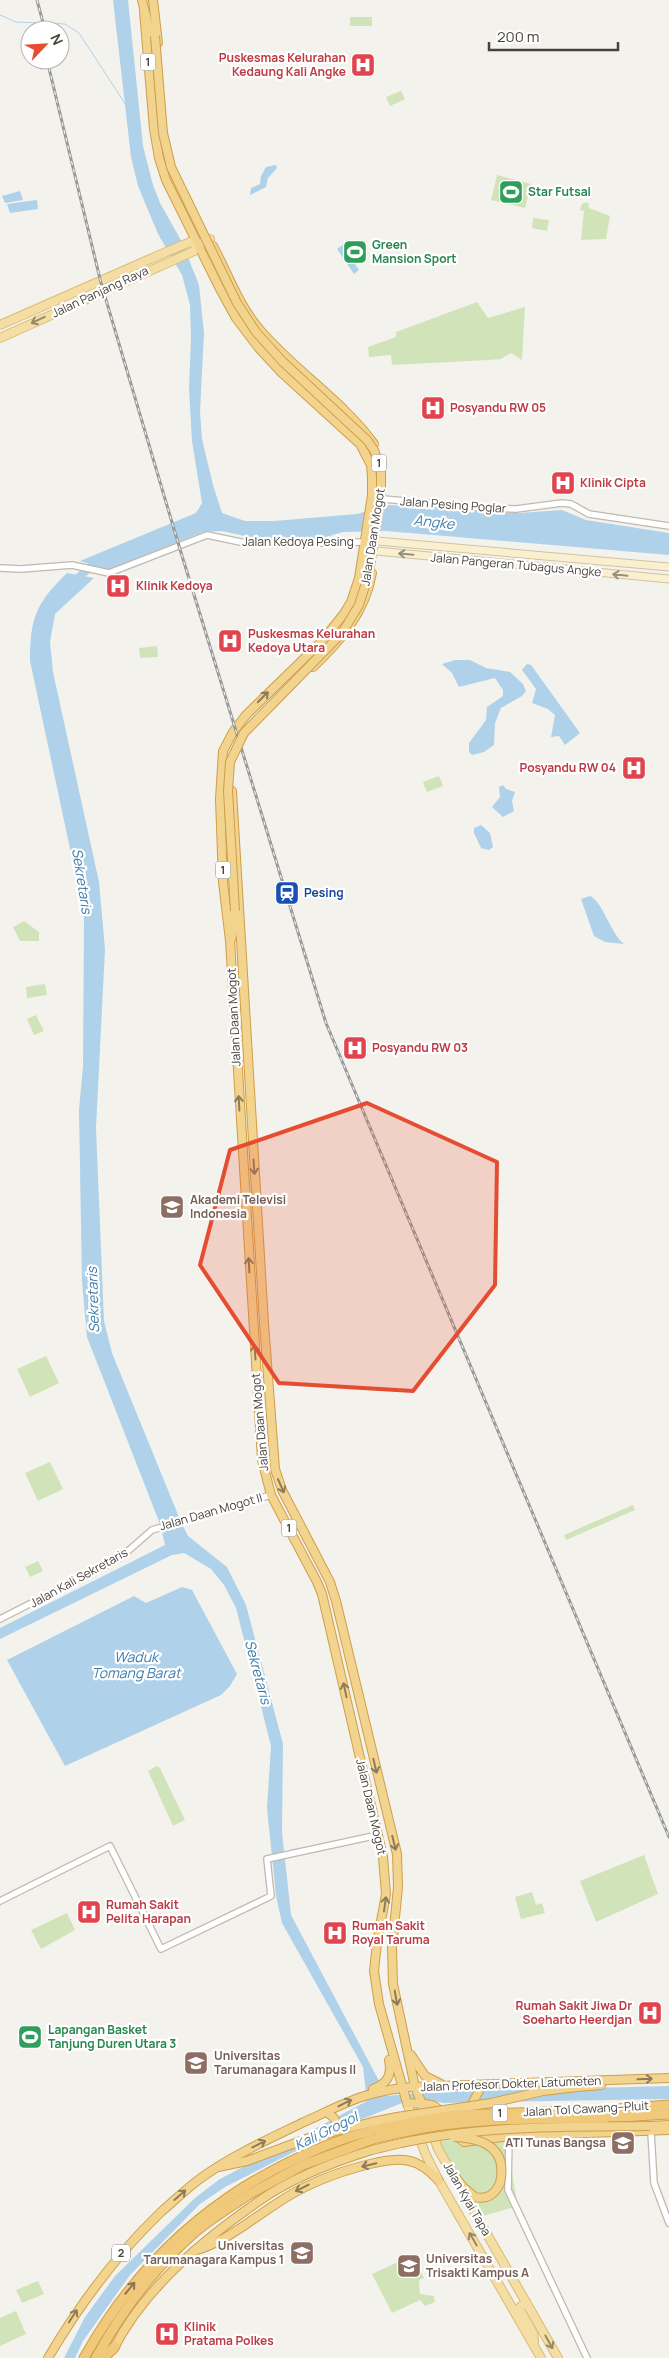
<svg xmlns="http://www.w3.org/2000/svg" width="669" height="2358" viewBox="0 0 669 2358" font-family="Manrope,sans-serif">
<rect width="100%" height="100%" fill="#f4f2ec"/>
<g fill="#d1e4b9">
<rect x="350" y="17" width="22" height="9"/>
<path d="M401,91L405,99L390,106L386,97Z"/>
<path d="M497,175L531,184L525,208L491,200Z"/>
<path d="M588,202L589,208L610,216L606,239L581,240L584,211L580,210L582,204Z"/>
<path d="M533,218L549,220L547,231L532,228Z"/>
<path d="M477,302L488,318L525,307L522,360L511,353L501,359L488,360L392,365L391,355L369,357L368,347L396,337V332Z"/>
<path d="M157,646L158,657L140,658L139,648Z"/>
<path d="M439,776L443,786L427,792L423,782Z"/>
<path d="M24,921L39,932V941H20L13,927Z"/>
<path d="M45,984L47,995L27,998L26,987Z"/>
<path d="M36,1015L44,1031L34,1035L27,1019Z"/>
<path d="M46,1356L59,1383L30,1397L17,1369Z"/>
<path d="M50,1462L63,1489L38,1501L25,1473Z"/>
<path d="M633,1505L635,1510L566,1540L564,1535Z"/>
<path d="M38,1561L43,1571L30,1577L25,1567Z"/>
<path d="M157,1766L160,1768L185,1820L173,1826L148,1771Z"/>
<path d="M644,1855L658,1894L596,1922L580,1881Z"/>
<path d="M532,1892L536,1905L542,1903L545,1913L521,1919L515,1897Z"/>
<path d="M67,1913L75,1930L41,1949L31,1930Z"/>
<path d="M37,2029L41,2038L23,2046L19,2037Z"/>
<path d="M505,2136L518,2206L473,2219L439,2141Z"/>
<path d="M413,2255L424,2278L419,2280L420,2294L434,2296L435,2302L425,2306L420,2300L392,2313L372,2274Z"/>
<path d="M38,2281L44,2294L22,2303L16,2290Z"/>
<path d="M16,2311L26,2334L0,2346V2318Z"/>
</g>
<g fill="#afd2ea">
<path d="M113,0H128L143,146L153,185L160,203L182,242L199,285L204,333L200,412L202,439L213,485L222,513L245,521H274L357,514L389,505L519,513L562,510L586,520L669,533V555L386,531L343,532L319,539L249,537L222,531L203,532L108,570L80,561L196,513L202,503L192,441L189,389L191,338L190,305L182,275L158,234L138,186L131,157Z"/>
<path d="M276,165L277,168L268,178L266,187L250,195L251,188L260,184L261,176L266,167Z"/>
<path d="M20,191L23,200L5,203L2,196Z"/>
<path d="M37,200L38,209L10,213L7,204Z"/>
<path d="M344,244L350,246L351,252L349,255L359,270L354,274L337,249Z"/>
<path d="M67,573L94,578L55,614L50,642L53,672L99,882L105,949L96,1128L104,1321L112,1353L181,1522L188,1536L227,1567L246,1605L283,1744L282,1832L291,1915L387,2096L427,2092L669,2086V2099L444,2103L428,2100L407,2101L345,2126L225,2187L200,2204L130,2275L83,2341L75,2358H64L85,2317L115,2276L196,2197L220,2179L367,2101L363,2067L282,1923L276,1896L267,1808L271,1746L236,1608L224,1585L211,1569L184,1553L172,1555L0,1639V1628L165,1545L160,1524L87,1337L82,1281L79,1110L83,1066L84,914L30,661C30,618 36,603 67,573Z"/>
<path d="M455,660H470L486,668L510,672L523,684L526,691L522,696L501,708L495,723L494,745L484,752L472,755L469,752V743L486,720L487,707L503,696V690L495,678L459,687L452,673L442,664Z"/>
<path d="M527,664L531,665L580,733L565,745L559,736L551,737L555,715L548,709L532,703L536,689L522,670Z"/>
<path d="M503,785L506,789L515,792L512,801L514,811L503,817L492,807L500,797L499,787Z"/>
<path d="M481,825L490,833L493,847L489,850L481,848L474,833V828Z"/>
<path d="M590,896C603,902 609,931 624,944L605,942L594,936L581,899Z"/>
<path d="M182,1587L192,1590L237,1674L230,1686L221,1695L65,1766L7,1660L134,1596L146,1603Z"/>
</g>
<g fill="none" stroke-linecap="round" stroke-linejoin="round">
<path stroke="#afd2ea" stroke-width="1" d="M0,15L16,22L65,24L79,33L126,105"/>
<path stroke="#afd2ea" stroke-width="8" d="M73,582L94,564L102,561"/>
<defs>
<g id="tertiary">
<path d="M383,499L486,508L516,509L562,503L571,504L589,514L669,526"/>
<path d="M0,568L21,569L72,565L109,573L207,535L250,544L365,542"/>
<path d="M0,1619L120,1558L152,1530L271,1495"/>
<path d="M0,1901L110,1846L161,1949L271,1896L267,1859L378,1835"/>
<path d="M651,2132L654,2183L669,2223"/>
<path d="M509,2136L508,2190L587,2358"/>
</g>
<g id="secondary">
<path d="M377,541L669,567"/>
<path d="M366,550L669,579"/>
</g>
<g id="primary">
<path d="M0,325L166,252L190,242L198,244"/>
<path d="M0,338L194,251L198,244L210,239"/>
<path d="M407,2103L425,2153L439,2181L541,2358"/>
<path d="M422,2104L438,2149L558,2358"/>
<path d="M526,2302L519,2308L533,2333L534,2342"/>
</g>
<g id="trunk">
<path d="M142,0L151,36"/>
<path d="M153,0L158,43"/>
<path d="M144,11L154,129L159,158L166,180L219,287L236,318L258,347L281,372L360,444L371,465L372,477V495L359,578L351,602L343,615L322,641L246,715L233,732L223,751L220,799L223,882L230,941L262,1460L271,1495L317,1582L322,1594L383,1857L386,1894L377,1943L374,1971L379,2004L407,2103C415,2104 423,2103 431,2105C443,2107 451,2134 464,2142L509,2136L669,2130"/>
<path d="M213,246C228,274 239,306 260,330C295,371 343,401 374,444"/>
<path d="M313,667C341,640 365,613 372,573"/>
<path d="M232,791L264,1323L275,1469L282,1490L330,1582L336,1601L397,1854L398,1887L392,1948L393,1984L415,2087L422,2104"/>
<path d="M231,939L234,930L233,911"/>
<path d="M411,2055L425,2076L441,2084"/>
<path d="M577,2087L601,2085"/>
<path d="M373,2089C388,2083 392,2075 389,2060"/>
<path d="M469,2110L482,2085"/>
<path d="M327,2112L333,2117L344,2133"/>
<path d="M372,2122L397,2117"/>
<path d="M650,2126L669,2125"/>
<path d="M372,2150L401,2143"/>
<path d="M218,2167L247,2161"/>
<path d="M450,2170L463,2187L475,2197C488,2200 495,2194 500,2183"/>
<path d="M194,2251C226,2242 249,2221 276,2204C305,2184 337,2172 370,2164C400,2157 417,2156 439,2181"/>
<path d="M113,2350C144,2288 203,2240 259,2201"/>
<path d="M48,2358C80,2304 115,2256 161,2212C174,2201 187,2188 201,2178C233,2155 269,2139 304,2122C344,2104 365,2091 411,2087L669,2078"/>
</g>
<g id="motorway">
<path d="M604,2110L669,2105"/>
<path d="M605,2118L669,2114"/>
<path d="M374,2130L397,2125"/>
<path d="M373,2139L399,2133"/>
<path d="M84,2358C123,2288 176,2230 244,2187"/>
<path d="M96,2358C121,2312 155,2267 195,2232C212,2218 230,2207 248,2195"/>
<path d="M104,2358L115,2346"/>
</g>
</defs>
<use href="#tertiary" stroke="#bfb9af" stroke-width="8"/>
<use href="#secondary" stroke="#cfc3a0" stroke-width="9"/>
<use href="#primary" stroke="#d9bb75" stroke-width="10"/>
<use href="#trunk" stroke="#cf9e4a" stroke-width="10"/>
<use href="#motorway" stroke="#cf9e4a" stroke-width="11"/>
<use href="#tertiary" stroke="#fff" stroke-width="5.5"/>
<use href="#secondary" stroke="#faf0d0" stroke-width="7"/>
<use href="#primary" stroke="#f5dea4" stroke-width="8"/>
<use href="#trunk" stroke="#f3d48f" stroke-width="8"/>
<use href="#motorway" stroke="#f1c97a" stroke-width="9"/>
<defs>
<g id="rail">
<path d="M37,0L45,30"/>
<path d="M47,60L101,283L179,546L326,1023L669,1837"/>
</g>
</defs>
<use href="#rail" stroke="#999" stroke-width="3"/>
<use href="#rail" stroke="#fff" stroke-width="1" stroke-dasharray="4" stroke-linecap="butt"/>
<defs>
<g id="trunk-bridge">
<path d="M155,36L163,133L171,167L237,303L256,332L282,361L367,440L374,450L381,470V491L369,573L359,605L342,633L244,733L230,762L228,791L235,911"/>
<path d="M397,2117L491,2103L543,2091L577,2087"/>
<path d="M454,2137C483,2138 508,2148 500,2183"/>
<path d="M401,2143C483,2125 567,2127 650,2126"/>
<path d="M247,2161L306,2139L372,2122"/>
<path d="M259,2201C293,2177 333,2162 372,2150"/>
</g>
<g id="motorway-bridge">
<path d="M397,2125L455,2115L604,2110"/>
<path d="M399,2133C467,2117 536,2119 605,2118"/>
<path d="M244,2187C285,2162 327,2142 374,2130"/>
<path d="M248,2195L303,2165L373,2139"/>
</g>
</defs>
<use href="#trunk-bridge" stroke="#cf9e4a" stroke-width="10" stroke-linecap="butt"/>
<use href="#motorway-bridge" stroke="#cf9e4a" stroke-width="11" stroke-linecap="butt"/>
<use href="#trunk-bridge" stroke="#f3d48f" stroke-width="8"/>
<use href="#motorway-bridge" stroke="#f1c97a" stroke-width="9"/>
</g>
<defs><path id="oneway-shaft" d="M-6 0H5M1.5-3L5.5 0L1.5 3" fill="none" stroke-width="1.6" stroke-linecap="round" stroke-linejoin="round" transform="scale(1.25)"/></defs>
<g stroke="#96886a">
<use href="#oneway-shaft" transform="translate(38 320) rotate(155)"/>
<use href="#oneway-shaft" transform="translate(473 2239) rotate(-120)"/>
<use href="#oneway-shaft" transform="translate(549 2342) rotate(61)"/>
</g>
<g stroke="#98907e">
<use href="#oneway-shaft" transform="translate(406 554) rotate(-175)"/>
<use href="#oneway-shaft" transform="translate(620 575) rotate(-174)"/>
</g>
<g stroke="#8c7c5c">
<use href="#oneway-shaft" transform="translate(263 697) rotate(-45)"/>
<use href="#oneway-shaft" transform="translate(239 1103) rotate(-93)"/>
<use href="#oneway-shaft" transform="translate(254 1167) rotate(86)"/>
<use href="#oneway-shaft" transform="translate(249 1265) rotate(-93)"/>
<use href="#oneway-shaft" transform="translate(255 1352) rotate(-94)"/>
<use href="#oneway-shaft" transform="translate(281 1486) rotate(66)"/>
<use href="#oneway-shaft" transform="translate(345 1690) rotate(-102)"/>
<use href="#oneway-shaft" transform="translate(375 1766) rotate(77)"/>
<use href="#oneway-shaft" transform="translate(394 1843) rotate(76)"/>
<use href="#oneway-shaft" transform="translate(385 1904) rotate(-82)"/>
<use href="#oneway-shaft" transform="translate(396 1998) rotate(80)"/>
<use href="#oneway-shaft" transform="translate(645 2079) rotate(-2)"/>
<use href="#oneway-shaft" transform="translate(345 2103) rotate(-27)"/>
<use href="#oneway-shaft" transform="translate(259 2144) rotate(-27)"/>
<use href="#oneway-shaft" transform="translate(369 2165) rotate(167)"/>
<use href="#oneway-shaft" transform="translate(302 2188) rotate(153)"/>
<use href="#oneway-shaft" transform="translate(180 2195) rotate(-41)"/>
<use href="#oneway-shaft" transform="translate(73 2316) rotate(-57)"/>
</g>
<use stroke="#8c7854" href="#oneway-shaft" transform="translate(130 2288) rotate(-51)"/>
<path fill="#e64c31" fill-opacity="0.2" stroke="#e64c31" stroke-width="4" stroke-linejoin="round" d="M367,1103L497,1162L495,1285L413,1391L279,1383L200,1265L230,1150Z"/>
<defs>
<symbol id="hospital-square" viewBox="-11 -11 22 22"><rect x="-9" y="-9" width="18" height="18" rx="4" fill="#e0444e" stroke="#fff"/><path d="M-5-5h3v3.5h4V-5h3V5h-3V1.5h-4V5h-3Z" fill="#fff"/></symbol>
<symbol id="stadium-square" viewBox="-11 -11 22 22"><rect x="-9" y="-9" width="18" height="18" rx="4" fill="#2e9e5b" stroke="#fff"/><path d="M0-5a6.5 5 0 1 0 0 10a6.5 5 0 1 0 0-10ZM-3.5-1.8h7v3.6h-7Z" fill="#fff"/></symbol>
<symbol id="station-square" viewBox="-11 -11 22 22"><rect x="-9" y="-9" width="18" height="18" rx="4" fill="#1a4fb4" stroke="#fff"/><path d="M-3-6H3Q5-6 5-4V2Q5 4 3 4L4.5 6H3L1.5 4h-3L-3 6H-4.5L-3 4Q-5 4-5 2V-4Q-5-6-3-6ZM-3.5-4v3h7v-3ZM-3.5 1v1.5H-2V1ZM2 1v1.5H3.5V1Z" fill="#fff"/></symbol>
<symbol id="university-square" viewBox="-11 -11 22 22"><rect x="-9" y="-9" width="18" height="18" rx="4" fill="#8d6e63" stroke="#fff"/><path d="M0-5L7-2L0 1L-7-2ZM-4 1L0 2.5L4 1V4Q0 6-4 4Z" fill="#fff"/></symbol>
</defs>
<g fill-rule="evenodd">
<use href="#hospital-square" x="349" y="51" width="28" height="28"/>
<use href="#stadium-square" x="497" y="178" width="28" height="28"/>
<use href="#stadium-square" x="341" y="238" width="28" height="28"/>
<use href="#hospital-square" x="419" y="394" width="28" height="28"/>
<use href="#hospital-square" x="549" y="469" width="28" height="28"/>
<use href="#hospital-square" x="104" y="572" width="28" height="28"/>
<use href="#hospital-square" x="216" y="627" width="28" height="28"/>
<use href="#hospital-square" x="620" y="754" width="28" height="28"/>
<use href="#station-square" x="273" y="879" width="28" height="28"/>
<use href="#hospital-square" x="341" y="1034" width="28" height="28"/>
<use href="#university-square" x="158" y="1193" width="28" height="28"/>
<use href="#hospital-square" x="75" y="1898" width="28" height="28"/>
<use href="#hospital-square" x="321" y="1919" width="28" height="28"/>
<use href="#hospital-square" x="636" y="1999" width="28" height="28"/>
<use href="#stadium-square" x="16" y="2023" width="28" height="28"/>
<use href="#university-square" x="182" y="2049" width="28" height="28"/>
<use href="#university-square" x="609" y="2129" width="28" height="28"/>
<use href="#university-square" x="288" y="2239" width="28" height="28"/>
<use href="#university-square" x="395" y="2252" width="28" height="28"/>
<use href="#hospital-square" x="153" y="2320" width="28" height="28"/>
</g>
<g text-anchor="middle" stroke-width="4.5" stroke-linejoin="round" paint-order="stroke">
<g fill="#fff" stroke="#7f7b75" stroke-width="1">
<rect x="140.5" y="53.5" width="15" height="17" rx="4"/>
<rect x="371.5" y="454.5" width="15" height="17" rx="4"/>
<rect x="215.5" y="861.5" width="15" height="17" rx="4"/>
<rect x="281.5" y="1519.5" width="15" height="17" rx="4"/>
<rect x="492.5" y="2104.5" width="15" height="17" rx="4"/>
<rect x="112" y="2244.5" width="18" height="17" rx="4"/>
</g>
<g font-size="11" font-weight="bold" fill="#48423a">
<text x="148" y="66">1</text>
<text x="379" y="467">1</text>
<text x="223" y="874">1</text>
<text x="289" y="1532">1</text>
<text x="500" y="2117">1</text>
<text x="121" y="2257">2</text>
</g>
<g font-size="12" font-weight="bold" fill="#be3a42" stroke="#fff" text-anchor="start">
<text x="346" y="62" text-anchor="end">Puskesmas Kelurahan<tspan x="346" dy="14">Kedaung Kali Angke</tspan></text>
<text x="450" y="412">Posyandu RW 05</text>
<text x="580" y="487">Klinik Cipta</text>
<text x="136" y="590">Klinik Kedoya</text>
<text x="248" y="638">Puskesmas Kelurahan<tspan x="248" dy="14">Kedoya Utara</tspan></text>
<text x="616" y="772" text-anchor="end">Posyandu RW 04</text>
<text x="372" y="1052">Posyandu RW 03</text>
<text x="106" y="1909">Rumah Sakit<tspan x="106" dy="14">Pelita Harapan</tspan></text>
<text x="352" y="1930">Rumah Sakit<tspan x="352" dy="14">Royal Taruma</tspan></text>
<text x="632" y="2010" text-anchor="end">Rumah Sakit Jiwa Dr<tspan x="632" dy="14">Soeharto Heerdjan</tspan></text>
<text x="184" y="2331">Klinik<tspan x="184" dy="14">Pratama Polkes</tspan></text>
</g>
<g font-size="12" font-weight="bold" fill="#27864d" stroke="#fff" text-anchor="start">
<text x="528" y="196">Star Futsal</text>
<text x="372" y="249">Green<tspan x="372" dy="14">Mansion Sport</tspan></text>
<text x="48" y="2034">Lapangan Basket<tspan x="48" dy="14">Tanjung Duren Utara 3</tspan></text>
</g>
<g font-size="12" fill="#48423a" stroke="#fff">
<text transform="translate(100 292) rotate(-25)" y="4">Jalan Panjang Raya</text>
<text transform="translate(453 505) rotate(4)" y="4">Jalan Pesing Poglar</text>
<text transform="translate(373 537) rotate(-81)" y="4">Jalan Daan Mogot</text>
<text x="298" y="546">Jalan Kedoya Pesing</text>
<text transform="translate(516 565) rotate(5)" y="4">Jalan Pangeran Tubagus Angke</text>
<text transform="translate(234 1017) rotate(-93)" y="4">Jalan Daan Mogot</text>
<text transform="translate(260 1422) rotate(-95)" y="4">Jalan Daan Mogot</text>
<text transform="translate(211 1512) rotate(-16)" y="4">Jalan Daan Mogot II</text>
<text transform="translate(79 1578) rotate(-29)" y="4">Jalan Kali Sekretaris</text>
<text transform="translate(371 1807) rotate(77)" y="4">Jalan Daan Mogot</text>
<text transform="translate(511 2084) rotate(-2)" y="4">Jalan Profesor Dokter Latumeten</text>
<text transform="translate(586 2109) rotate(-3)" y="4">Jalan Tol Cawang–Pluit</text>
<text transform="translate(467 2199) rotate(60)" y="4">Jalan Kyai Tapa</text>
</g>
<g font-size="12" font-weight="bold" fill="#164399" stroke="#fff" text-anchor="start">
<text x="304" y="897">Pesing</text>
</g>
<g font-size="12" font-weight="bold" fill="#785e54" stroke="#fff" text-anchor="start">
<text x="190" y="1204">Akademi Televisi<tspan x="190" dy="14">Indonesia</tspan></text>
<text x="214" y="2060">Universitas<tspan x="214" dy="14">Tarumanagara Kampus II</tspan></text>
<text x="606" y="2147" text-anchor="end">ATI Tunas Bangsa</text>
<text x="284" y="2250" text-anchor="end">Universitas<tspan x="284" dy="14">Tarumanagara Kampus 1</tspan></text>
<text x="426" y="2263">Universitas<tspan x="426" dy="14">Trisakti Kampus A</tspan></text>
</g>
<g font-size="14" font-style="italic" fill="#3c7cab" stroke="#fff">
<text transform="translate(434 522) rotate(6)" y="5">Angke</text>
<text transform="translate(82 881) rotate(81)" y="5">Sekretaris</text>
<text transform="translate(93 1300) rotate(-92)" y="5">Sekretaris</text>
<text x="136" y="1662">Waduk<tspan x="136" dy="16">Tomang Barat</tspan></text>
<text transform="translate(258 1672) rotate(75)" y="5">Sekretaris</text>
<text transform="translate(326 2131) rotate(-26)" y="5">Kali Grogol</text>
</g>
</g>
<g transform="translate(45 45) rotate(65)"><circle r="24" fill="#ffffff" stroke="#b6b3b0"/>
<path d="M0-4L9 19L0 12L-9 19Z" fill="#e64c31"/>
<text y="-8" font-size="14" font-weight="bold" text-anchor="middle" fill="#48423a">N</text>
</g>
<path d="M489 42v8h129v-8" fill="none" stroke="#48423a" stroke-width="2.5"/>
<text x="497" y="42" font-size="15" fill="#48423a" stroke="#ffffff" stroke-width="4" paint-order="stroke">200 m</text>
</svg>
